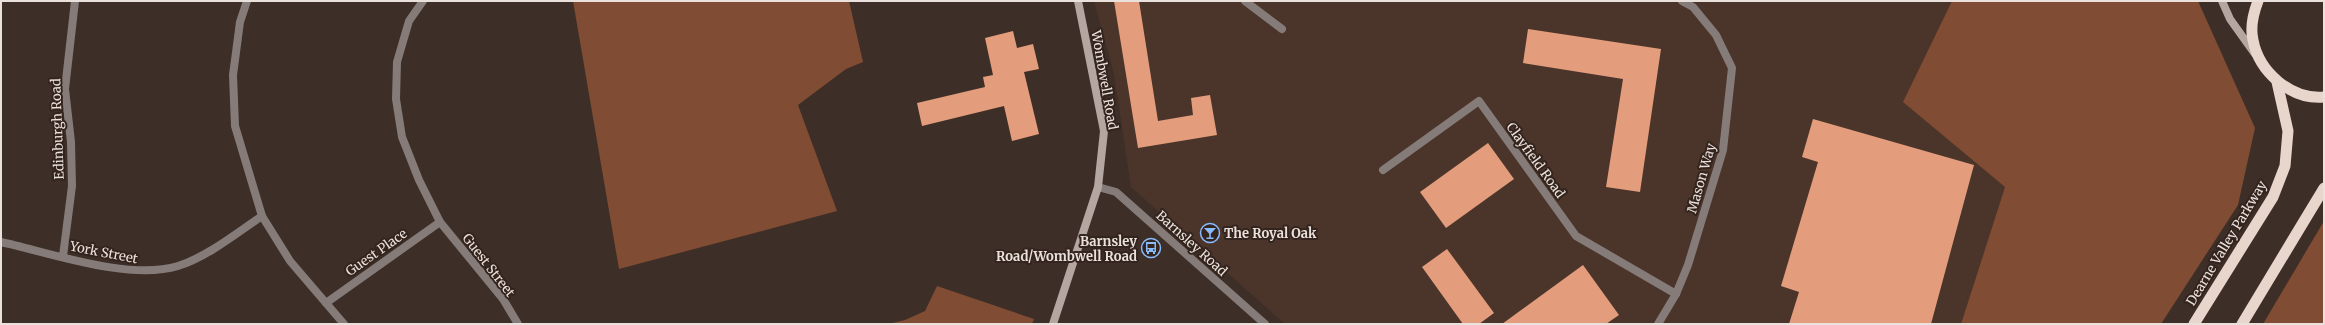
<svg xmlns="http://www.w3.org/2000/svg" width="2325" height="325" viewBox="0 0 2325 325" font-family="Merriweather,serif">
<rect width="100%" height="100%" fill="#3d2e27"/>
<path fill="#4b352b" d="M1094,1H1952L1904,102L2005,187L1961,324H1285L1131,187L1114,74Z"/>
<g fill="#804c33">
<path d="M573,1H849L863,62L846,69L798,105L837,211L619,269Z"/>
<path d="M1952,1H2198L2255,128L2238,205L2161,324H1961L2005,187L1903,102Z"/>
<path d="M2324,221V324H2263Z"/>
<path d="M937,286L1034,319L1032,324H888L905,320L925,311Z"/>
</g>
<g fill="#e49d7c">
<path d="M1114,1H1139L1158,121L1193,115L1191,98L1210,95L1217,135L1138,148Z"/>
<path d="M1528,29L1661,49L1640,192L1606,187L1623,79L1523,63Z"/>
<path d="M1013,31L1017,48L1033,44L1039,69L1024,72L1039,134L1012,141L1004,106L922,126L917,103L985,87L983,77L993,75L985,38Z"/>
<path d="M1813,119L1974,165L1931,324H1789L1799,292L1781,286L1818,162L1802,157Z"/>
<path d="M1488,143L1514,179L1446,228L1420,192Z"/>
<path d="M1447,249L1494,313L1479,324H1463L1422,267Z"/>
<path d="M1583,265L1619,315L1606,324H1502Z"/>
</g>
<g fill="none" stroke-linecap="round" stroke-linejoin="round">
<g stroke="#857c79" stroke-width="8">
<path d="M247,1L240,22L233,75L235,126L262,216L290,261L344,324"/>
<path d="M423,1L409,21L397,62L396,99L402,137L419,180L440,222L503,299L518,324"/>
<path d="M1245,1L1282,29"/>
<path d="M1383,170L1479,101L1576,236L1676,294"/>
<path d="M1,242C51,253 129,281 178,266C207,257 237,233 262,216"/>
<path d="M63,256L72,186L71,142L65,89L75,1"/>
<path d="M326,303L440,222"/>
<path d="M1658,324L1676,294L1688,265L1723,150L1732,68L1716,35L1693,7L1682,1"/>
</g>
<path stroke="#857c79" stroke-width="8" d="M1098,187L1116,192L1265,324"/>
<g stroke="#b4a6a0" stroke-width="8">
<path d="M2222,1L2230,19L2255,54"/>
<path d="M1053,324L1098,187L1104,131L1078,1"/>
</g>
<g stroke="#e8d6cd" stroke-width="11">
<path d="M2258,1C2253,14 2250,27 2253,40C2259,72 2291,100 2324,97"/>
<path d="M2194,324L2273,197L2285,166L2288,131L2277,82"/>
<path d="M2242,324L2324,188"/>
</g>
</g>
<defs>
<symbol id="bar-ring" viewBox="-11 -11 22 22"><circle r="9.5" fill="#33241d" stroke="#89bafc" stroke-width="1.5"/><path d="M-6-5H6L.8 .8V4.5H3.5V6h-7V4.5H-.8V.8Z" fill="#89bafc"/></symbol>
<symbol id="bus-ring" viewBox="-11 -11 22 22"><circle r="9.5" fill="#33241d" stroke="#89bafc" stroke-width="1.5"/><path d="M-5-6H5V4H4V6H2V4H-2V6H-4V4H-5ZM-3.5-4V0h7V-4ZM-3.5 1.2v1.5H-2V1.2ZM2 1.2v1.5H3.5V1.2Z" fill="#89bafc"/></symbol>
</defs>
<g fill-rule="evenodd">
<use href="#bar-ring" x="1199" y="222" width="22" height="22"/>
<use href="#bus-ring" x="1140" y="237" width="22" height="22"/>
</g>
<g text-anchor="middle" stroke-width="4" stroke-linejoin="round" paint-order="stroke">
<g font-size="13" fill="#ebe1dc" stroke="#33241d">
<text transform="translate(1105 80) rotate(80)" y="5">Wombwell Road</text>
<text transform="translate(57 129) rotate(-92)" y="5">Edinburgh Road</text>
<text transform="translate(1536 160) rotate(54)" y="5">Clayfield Road</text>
<text transform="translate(1701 178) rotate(-74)" y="5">Mason Way</text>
<text transform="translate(1192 243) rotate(42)" y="5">Barnsley Road</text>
<text transform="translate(2226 243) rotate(-59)" y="5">Dearne Valley Parkway</text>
<text transform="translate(104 252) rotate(11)" y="5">York Street</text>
<text transform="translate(376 252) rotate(-35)" y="5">Guest Place</text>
<text transform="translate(489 265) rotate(52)" y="5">Guest Street</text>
</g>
<g font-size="13" font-weight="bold" fill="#ebe1dc" stroke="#33241d" text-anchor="start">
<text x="1224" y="238">The Royal Oak</text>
<text x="1137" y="246" text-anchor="end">Barnsley<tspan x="1137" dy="15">Road/Wombwell Road</tspan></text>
</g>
</g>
<rect width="2325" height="325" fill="none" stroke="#ebe1dc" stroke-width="4"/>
</svg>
